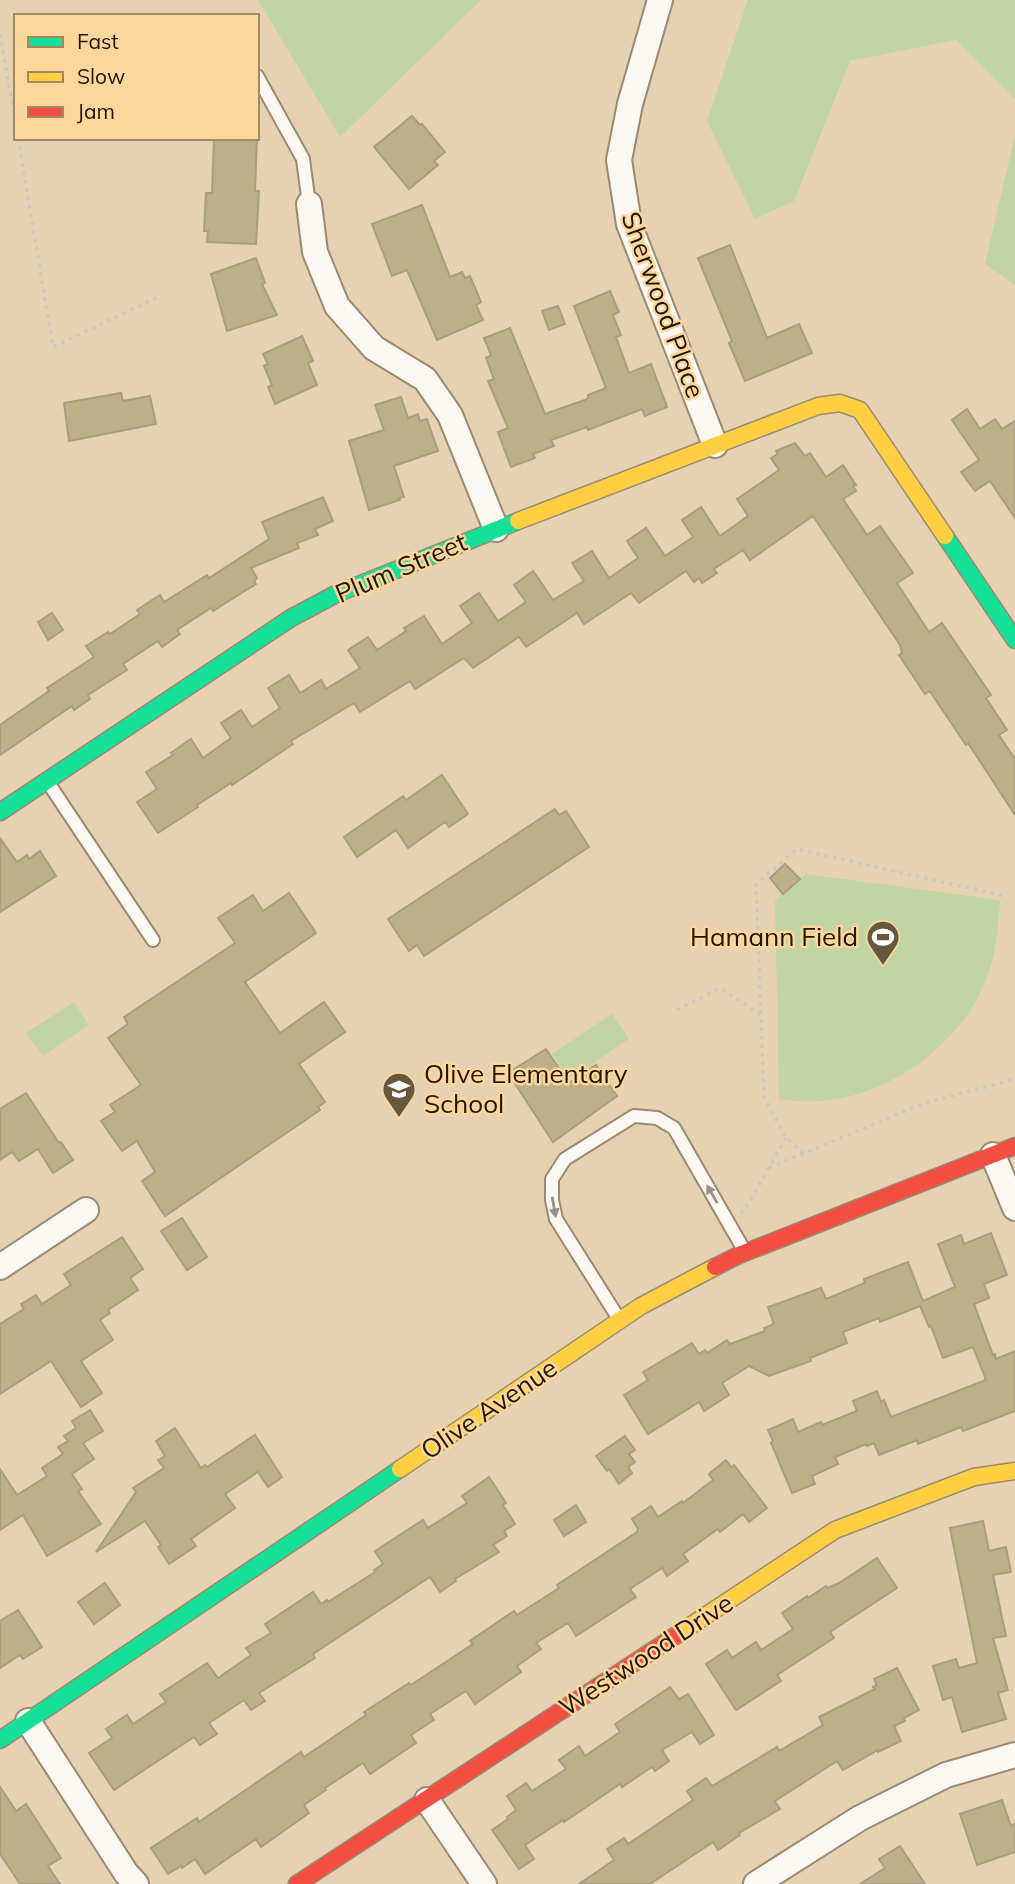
<svg xmlns="http://www.w3.org/2000/svg" width="1015" height="1884" viewBox="0 0 1015 1884" font-family="Mulish,sans-serif">
<rect width="100%" height="100%" fill="#e6d2b2"/>
<g fill="#c2d4a3">
<path d="M258,0H481L340,137Z"/>
<path d="M748,0H1015V99L956,40L850,61L794,201L755,219L707,121Z"/>
<path d="M1015,135V285L985,264Z"/>
<path d="M806,874L1000,900C998,930 996,960 982,989C955,1048 887,1096 822,1101C807,1102 793,1101 779,1099L775,901Z"/>
<path d="M74,1002L89,1025L43,1056L26,1033Z"/>
<path d="M612,1014L629,1039L569,1079L552,1054Z"/>
</g>
<g fill="#bdaf86" stroke="#a89d83" stroke-width="2">
<path d="M412,116L420,125L422,124L445,152L434,161L438,165L409,189L374,147Z"/>
<path d="M214,138H257L255,191H259L256,244L207,242L208,231H204L206,193H212Z"/>
<path d="M422,205L450,277L462,272L465,278L470,276L481,302L476,305L483,320L437,340L407,270L392,276L372,224Z"/>
<path d="M730,245L767,338L799,324L812,353L745,381L729,343L732,341L698,258Z"/>
<path d="M256,258L265,283L262,284L277,315L227,331L211,274Z"/>
<path d="M610,291L619,312L613,315L621,335L616,337L629,373L651,364L667,407L645,416L642,409L588,430L587,427L551,440L554,446L533,454L535,458L511,467L498,432L508,428L488,381L494,379L486,358L491,355L484,338L510,328L545,414L585,400L589,397L588,395L606,388L574,306Z"/>
<path d="M558,306L565,324L549,330L542,311Z"/>
<path d="M302,336L313,361L308,363L317,385L275,404L268,387L272,385L264,366L268,364L263,354Z"/>
<path d="M121,393L123,401L150,396L156,424L69,441L64,403Z"/>
<path d="M401,397L408,418L418,414L420,421L427,419L438,451L394,466L404,497L399,498L400,500L369,510L349,441L384,430L375,405Z"/>
<path d="M967,409L980,429L995,419L1002,429L1015,421V518L990,481L975,491L961,472L979,460L952,420Z"/>
<path d="M795,443L805,456L810,453L826,477L843,465L856,485L853,486L856,491L843,499L867,535L880,526L913,573L897,583L929,632L942,623L991,695L986,698L1007,730L999,735L1015,759V815L968,743L966,745L931,693L929,691L925,694L899,655L902,653L900,645L813,516L750,560L743,550L714,569L717,573L702,583L699,578L694,582L686,571L639,603L631,593L584,624L577,613L526,647L519,637L473,668L464,658L415,689L410,681L360,712L354,703L291,741L293,744L232,785L231,783L197,805L198,807L158,833L137,802L157,789L146,772L173,755L171,753L191,739L203,758L231,738L221,723L241,710L252,727L280,708L268,688L289,675L300,693L321,680L326,689L360,668L348,650L368,637L377,650L406,631L404,628L424,616L442,644L472,623L460,606L479,593L498,621L526,602L514,585L533,571L553,600L584,581L572,563L592,551L609,578L638,558L627,541L646,528L665,556L693,537L682,520L701,507L720,536L748,516L737,499L779,470L771,458L778,454L776,451Z"/>
<path d="M323,497L333,521L315,529L318,535L297,543L299,548L251,568L257,578L254,581L256,584L213,611L211,608L177,630L180,634L162,647L158,641L123,664L127,670L88,695L90,699L74,710L72,706L0,755V725L49,691L47,688L94,657L86,646L108,632L110,634L140,614L137,610L160,595L164,602L207,575L209,578L269,539L262,522Z"/>
<path d="M52,613L63,630L48,640L38,622Z"/>
<path d="M442,775L468,814L449,827L445,822L408,848L396,830L357,857L344,837L403,796L406,800Z"/>
<path d="M555,809L559,815L566,811L589,847L424,956L417,945L409,951L388,919Z"/>
<path d="M0,838L17,862L27,855L29,859L40,851L56,876L0,912Z"/>
<path d="M785,864L800,879L783,894L770,878Z"/>
<path d="M289,893L316,933L245,982L280,1033L324,1002L345,1032L299,1064L325,1102L318,1107L320,1110L165,1216L142,1181L155,1172L137,1141L122,1151L101,1121L115,1112L110,1105L141,1085L108,1038L128,1024L124,1017L235,943L218,918L253,895L263,911Z"/>
<path d="M546,1049L569,1083L596,1065L617,1096L553,1142L508,1073Z"/>
<path d="M26,1093L59,1143L61,1142L73,1160L53,1173L38,1149L19,1161L12,1152L0,1160V1109Z"/>
<path d="M182,1218L207,1257L187,1270L161,1231Z"/>
<path d="M991,1233L1007,1275L984,1284L989,1298L974,1304L993,1355L995,1354L996,1359L1015,1351V1411L963,1431L961,1427L918,1444L917,1440L879,1455L874,1443L867,1446L866,1444L835,1457L838,1464L812,1476L815,1484L792,1493L771,1443L773,1441L768,1430L793,1419L798,1432L821,1422L822,1425L857,1411L853,1401L877,1391L881,1402L884,1400L891,1417L986,1380L973,1347L943,1358L931,1326L929,1327L920,1306L880,1322L879,1318L843,1332L847,1343L810,1358L811,1361L769,1376L749,1366L722,1383L729,1395L704,1411L699,1402L648,1434L624,1395L648,1380L643,1372L692,1343L699,1354L705,1350L707,1353L727,1340L730,1344L765,1331L764,1328L774,1324L768,1307L821,1288L826,1299L865,1283L864,1279L908,1262L923,1301L955,1287L938,1244L961,1235L964,1244Z"/>
<path d="M122,1237L143,1269L130,1278L138,1290L108,1310L110,1313L100,1320L113,1340L81,1361L102,1393L81,1407L51,1361L0,1394V1324L24,1309L21,1304L36,1295L42,1304L71,1285L64,1274Z"/>
<path d="M90,1410L103,1431L83,1443L94,1459L72,1474L82,1489L78,1491L101,1524L47,1556L23,1515L0,1530V1469L17,1495L47,1476L42,1468L63,1454L58,1447L68,1441L64,1436L76,1428L72,1421Z"/>
<path d="M175,1428L201,1468L205,1465L207,1467L255,1435L282,1477L268,1487L258,1472L225,1494L235,1508L191,1539L196,1546L169,1564L158,1547L161,1545L145,1521L96,1552L136,1492L133,1488L164,1468L158,1460L165,1456L156,1441Z"/>
<path d="M625,1436L635,1450L629,1454L635,1462L628,1467L632,1473L619,1484L609,1469L607,1471L596,1456Z"/>
<path d="M726,1460L731,1467L734,1465L767,1508L749,1522L743,1514L720,1532L718,1529L683,1554L688,1561L667,1576L662,1568L630,1589L636,1597L576,1636L569,1624H566L536,1643L541,1649L517,1666L521,1672L475,1704L466,1691L430,1714L434,1720L411,1735L416,1743L370,1774L363,1763L325,1788L326,1790L304,1805L309,1813L261,1847L256,1839L205,1874L195,1859L182,1868L181,1866L168,1874L151,1848L197,1818L199,1822L301,1752L304,1757L366,1715L364,1712L409,1683L411,1685L473,1644L470,1641L514,1611L517,1615L559,1588L557,1585L637,1532L638,1529L632,1519L651,1506L658,1517L682,1501L683,1503L713,1480L709,1474Z"/>
<path d="M489,1477L506,1503L503,1505L515,1524L504,1531L507,1536L493,1545L499,1552L455,1579L456,1581L440,1592L430,1577L313,1654L315,1658L259,1693L265,1701L251,1710L244,1700L209,1723L217,1734L200,1745L194,1737L114,1790L89,1753L112,1738L106,1729L127,1715L133,1724L166,1702L160,1694L207,1663L218,1678L251,1655L246,1648L271,1633L265,1624L313,1592L321,1604L327,1600L328,1602L375,1572L374,1570L383,1564L375,1551L423,1520L428,1528L467,1503L462,1496Z"/>
<path d="M576,1505L586,1522L564,1536L554,1520Z"/>
<path d="M983,1521L989,1551L1006,1547L1011,1572L993,1575L1006,1636L993,1638L1008,1690L998,1693L1006,1719L962,1732L952,1697L943,1700L933,1666L956,1659L959,1668L977,1663L950,1528Z"/>
<path d="M877,1558L897,1588L830,1632L834,1638L777,1675L781,1681L736,1710L706,1664L727,1650L732,1658L756,1642L761,1650L793,1629L782,1613L807,1596L808,1598L826,1586L828,1588L839,1583Z"/>
<path d="M105,1583L120,1605L94,1624L78,1602Z"/>
<path d="M18,1610L42,1647L23,1659L20,1655L0,1668V1621Z"/>
<path d="M897,1668L919,1710L904,1718L905,1721L894,1726L901,1741L878,1752V1750L843,1770L837,1761L775,1801L780,1809L739,1833L740,1835L718,1850L713,1842L650,1884H579L614,1860L607,1849L624,1838L628,1844L693,1800L687,1791L706,1778L712,1786L777,1747L779,1751L823,1725L819,1717L875,1689L873,1687L877,1685L874,1679Z"/>
<path d="M670,1687L679,1699L688,1694L714,1735L700,1744L692,1732L662,1750L669,1761L655,1771L652,1767L622,1787L620,1784L564,1822L563,1820L525,1845L534,1859L519,1869L492,1830L508,1819L507,1817L516,1810L507,1796L526,1783L532,1791L566,1769L559,1760L579,1746L585,1756L620,1732L615,1724Z"/>
<path d="M0,1787L16,1811L26,1804L61,1858L48,1866L60,1884H20L0,1854Z"/>
<path d="M1002,1800L1011,1826L1015,1824V1852L977,1865L960,1814Z"/>
<path d="M900,1846L925,1884H860L885,1868L879,1859Z"/>
</g>
<g fill="none" stroke-linecap="round" stroke-linejoin="round">
<defs>
<g id="lane">
<path d="M257,76L303,159L309,204"/>
<path d="M49,784L153,940"/>
<path d="M619,1319L556,1219L552,1200V1179L565,1159L634,1116L657,1118L674,1128L744,1250"/>
</g>
<g id="street">
<path d="M660,0L630,104L619,160L629,224L715,445"/>
<path d="M309,204L315,252L337,306L374,348L425,379L450,415L496,529"/>
<path d="M993,1155L1015,1208"/>
<path d="M0,1267L86,1210"/>
<path d="M28,1721L126,1873L136,1884"/>
<path d="M427,1800L484,1884"/>
<path d="M756,1884L860,1818L946,1775L1015,1755"/>
</g>
<g id="fast">
<path d="M945,536L1015,640"/>
<path d="M0,812L291,618L336,594L518,521"/>
<path d="M0,1740L400,1469"/>
</g>
<g id="slow">
<path d="M518,521L818,406L840,403L860,410L945,536"/>
<path d="M400,1469L641,1306L715,1267"/>
<path d="M675,1636L835,1530L974,1477L1015,1471"/>
</g>
<g id="jam">
<path d="M715,1267L739,1255L1015,1146"/>
<path d="M297,1884L675,1636"/>
</g>
</defs>
<use href="#lane" stroke="#998a71" stroke-width="16"/>
<use href="#street" stroke="#998a71" stroke-width="28"/>
<use href="#fast" stroke="#998a71" stroke-width="19"/>
<use href="#slow" stroke="#998a71" stroke-width="19"/>
<use href="#jam" stroke="#998a71" stroke-width="19"/>
<g stroke="#cdc7be" stroke-width="3.5" stroke-dasharray="3.5 5" stroke-linecap="butt">
<path d="M0,34L16,126"/>
<path d="M18,138L53,347L158,297"/>
<path d="M677,1010L720,988L760,1014"/>
<path d="M804,1153L786,1138L764,1097L756,884L797,849L1004,896"/>
<path d="M769,1168L922,1104L1015,1079"/>
<path d="M741,1214L751,1199L786,1138"/>
</g>
<use href="#lane" stroke="#fbf8f3" stroke-width="12"/>
<use href="#street" stroke="#fbf8f3" stroke-width="24"/>
<use href="#fast" stroke="#16e098" stroke-width="16"/>
<use href="#slow" stroke="#ffcf43" stroke-width="16"/>
<use href="#jam" stroke="#f24e42" stroke-width="16"/>
</g>
<defs><path id="oneway-solid" d="M-6-.8H1V-3.2L6.5 0L1 3.2V.8H-6Z" transform="scale(1.75)"/></defs>
<g fill="#999286">
<use href="#oneway-solid" transform="translate(712 1194) rotate(-120)"/>
<use href="#oneway-solid" transform="translate(554 1207) rotate(80)"/>
</g>
<defs>
<symbol id="stadium-pin" viewBox="-11 -11 22 30"><path d="M0 17L-7.5 6A9.5 9.5 0 1 1 7.5 6Z" fill="#67573e" stroke="#fcd79c"/><path d="M0-5a6.5 5 0 1 0 0 10a6.5 5 0 1 0 0-10ZM-3.5-1.8h7v3.6h-7Z" fill="#fff"/></symbol>
<symbol id="school-pin" viewBox="-11 -11 22 30"><path d="M0 17L-7.5 6A9.5 9.5 0 1 1 7.5 6Z" fill="#67573e" stroke="#fcd79c"/><path d="M0-5L7-2L0 1L-7-2ZM-4 1L0 2.5L4 1V4Q0 6-4 4Z" fill="#fff"/></symbol>
</defs>
<g fill-rule="evenodd">
<use href="#stadium-pin" x="864" y="918" width="38" height="52"/>
<use href="#school-pin" x="380" y="1070" width="38" height="52"/>
</g>
<g text-anchor="middle" stroke-width="5" stroke-linejoin="round" paint-order="stroke">
<g font-size="26" fill="#221500" stroke="#fcd79c">
<text transform="translate(663 305) rotate(70)" y="9">Sherwood Place</text>
<text transform="translate(401 568) rotate(-23)" y="9">Plum Street</text>
<text transform="translate(489 1409) rotate(-34)" y="9">Olive Avenue</text>
<text transform="translate(646 1655) rotate(-33)" y="9">Westwood Drive</text>
</g>
<g font-size="26" fill="#221500" stroke="#fcd79c" text-anchor="end">
<text x="858" y="946">Hamann Field</text>
<text x="424" y="1083" text-anchor="start">Olive Elementary<tspan x="424" dy="30">School</tspan></text>
</g>
</g>
<rect x="14" y="14" width="245" height="126" fill="#fcd79c" stroke="#a5895e" stroke-width="2"/>
<rect x="28" y="37" width="35" height="10" fill="#16e098" stroke="#a5895e" stroke-width="2"/>
<text x="77" y="49" font-size="21" fill="#221500">Fast</text>
<rect x="28" y="72" width="35" height="10" fill="#ffcf43" stroke="#a5895e" stroke-width="2"/>
<text x="77" y="84" font-size="21" fill="#221500">Slow</text>
<rect x="28" y="107" width="35" height="10" fill="#f24e42" stroke="#a5895e" stroke-width="2"/>
<text x="77" y="119" font-size="21" fill="#221500">Jam</text>
</svg>
